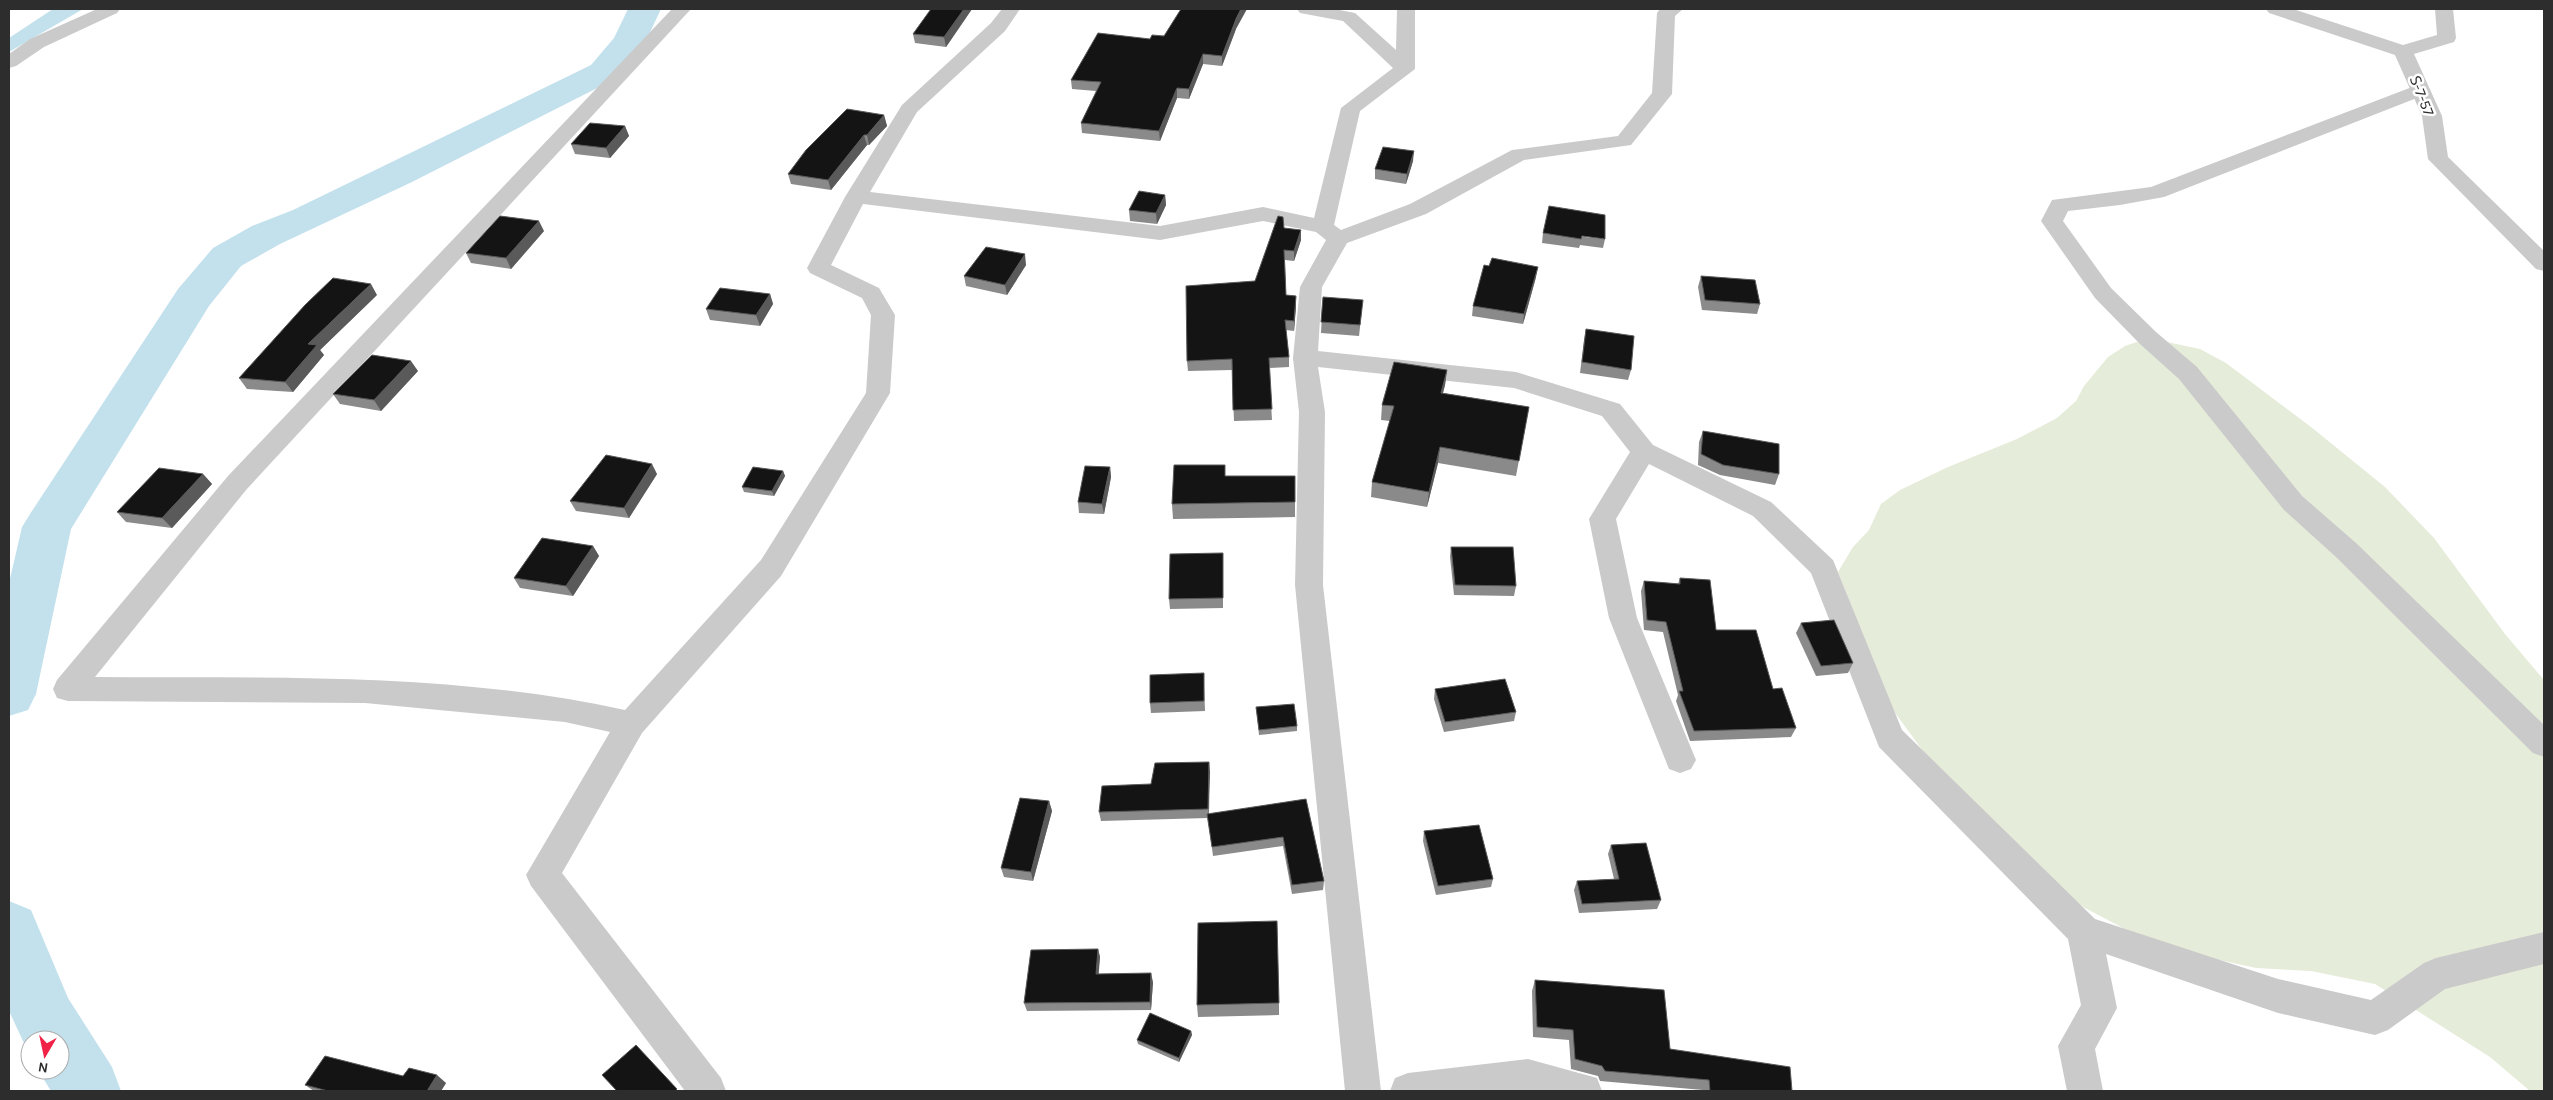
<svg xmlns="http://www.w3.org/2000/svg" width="2553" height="1100" viewBox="0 0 2553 1100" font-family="Karla,'Noto Sans Armenian',sans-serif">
<rect width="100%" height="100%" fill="#fff"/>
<path fill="#e5ecd9" d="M2148,338L2200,349L2226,363L2311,427L2385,487L2434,538L2505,634L2544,680V1091H2530L2490,1057L2375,984L2311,971L2256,968L2192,954L2125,929L2085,908L2038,876L1942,777L1893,710L1838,572L1853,547L1869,530L1881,504L1900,490L1948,467L2017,439L2057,418L2076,401L2084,386L2108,357L2125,346Z"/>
<path fill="#c3e1ed" d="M53,9H83L9,52V38Z"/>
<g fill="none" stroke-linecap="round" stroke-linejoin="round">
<g fill="#c3e1ed" fill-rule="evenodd">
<path d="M628,9H661L645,43L615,79L412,182L280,244L241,266L209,306L71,529L36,694L28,710L9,716V583L22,527L30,514L178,289L213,248L252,226L293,210L591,65L614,38Z"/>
<path d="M9,901L31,910L68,998L112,1067L121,1091H51L38,1070H60V1040H30V1056L9,1011Z"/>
</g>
<g fill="#cacaca" fill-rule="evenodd">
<path d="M97,9H120L117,13L44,47L16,66L9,68V54L30,39Z"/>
<path d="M672,9H691L246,490L95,677C270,678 454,672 625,710L761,560L866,393L871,315L862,298L810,273L807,268L845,197L902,105L991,23L1002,9H1020L1005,31L917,112L870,192L1160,226L1263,207L1314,218L1341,108L1393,68L1343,21L1300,13L1297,9H1334L1355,13L1396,50L1397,9H1415V69L1360,111L1334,225L1341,230L1410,204L1512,150L1618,136L1652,93L1657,13L1660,9H1683L1675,16L1672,94L1631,145L1524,160L1426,214L1347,243L1322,287L1318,351L1516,372L1620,404L1653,445L1771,502L1833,560L1902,730L2095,919L2278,979L2371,1000L2424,963L2436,958L2544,932V964L2445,989L2388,1030L2375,1035L2278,1013L2106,954L2117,1008L2095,1049L2103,1091H2067L2058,1046L2081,1005L2068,939L1879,747L1811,573L1753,516L1649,464L1616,519L1637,618L1696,760L1691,769L1680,773L1669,769L1609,618L1589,519L1630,452L1602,416L1514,388L1318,367L1325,412L1323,585L1381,1091H1345L1295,585L1299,412L1293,358L1300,287L1326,240L1316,232L1263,221L1160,240L863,204L831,265L879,288L895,315L890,393L781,576L642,733L562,873L721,1078L726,1091H685L531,886L526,875L610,732L565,722L365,703L68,701L57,698L53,689L57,680L228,476Z"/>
<path d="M2420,84L2427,86L2430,90L2427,94L2164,197L2120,205L2068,211L2063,221L2111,288L2156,332L2197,367L2302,496L2356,543L2544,725V757L2533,753L2336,557L2284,510L2179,379L2140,344L2095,298L2041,221L2052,200L2151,187Z"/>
<path d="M1528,1059L1597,1078L1602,1091H1390L1395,1078L1408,1073Z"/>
</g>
<path fill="#cacaca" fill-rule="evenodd" d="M2266,9H2293L2403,45L2437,35L2435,9H2453L2456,38L2454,42L2414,54L2442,116L2448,157L2544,251V271L2536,269L2428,159L2422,116L2395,55L2269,13Z"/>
</g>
<g fill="#8a8a8a">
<path d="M931,9H972L946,47L915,43L913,34Z"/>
<path d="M1236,29L1222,66L1203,64L1189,99L1177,98L1160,141L1082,133L1081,123L1096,91L1072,89L1071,80L1150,39L1164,36Z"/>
<path d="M884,115L887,126L869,145H867L831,190L791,184L788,174Z"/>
<path d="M625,126L629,136L610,158L575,154L571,144Z"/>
<path d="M1413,161L1406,184L1375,179V169Z"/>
<path d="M1165,195L1166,205L1157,224L1130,221L1129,210Z"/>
<path d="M1284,228L1301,240L1294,261L1285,260L1286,295L1296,296V306L1294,331L1286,330L1289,357V367L1269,368L1272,420L1234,421L1232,370L1188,371L1187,361L1255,281Z"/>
<path d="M544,231L511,269L471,263L466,253Z"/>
<path d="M1543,233L1605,239L1603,248L1580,245L1579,248L1542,243Z"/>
<path d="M1026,265L1007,295L966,286L964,276Z"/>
<path d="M1489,266L1536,277L1523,324L1472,316L1473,306Z"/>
<path d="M1701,276L1760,304L1757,314L1702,310L1698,287Z"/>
<path d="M770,294L773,304L760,326L710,320L706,309Z"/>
<path d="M377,295L320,350L324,355L293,392L247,389L239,378Z"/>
<path d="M1323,297L1362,310L1359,336L1321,333Z"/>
<path d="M1586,329L1631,370L1628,380L1580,373L1584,340Z"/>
<path d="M1447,370L1445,385L1443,393L1529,407L1516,476L1438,463L1427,507L1371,497L1372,482L1390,421L1381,420L1382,405Z"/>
<path d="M418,371L381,411L340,404L333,394Z"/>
<path d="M1703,431L1779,474L1775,485L1720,475L1698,465L1699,442Z"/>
<path d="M1110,467L1111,477L1104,514L1079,513L1078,502Z"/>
<path d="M783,471L785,476L774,496L744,492L742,487Z"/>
<path d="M203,474L212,484L172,528L126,522L117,512Z"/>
<path d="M657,474L629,518L576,511L570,501Z"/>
<path d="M1225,476H1295V517L1173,519L1172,504Z"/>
<path d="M593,546L599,556L573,596L520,588L514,578Z"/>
<path d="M1451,547L1516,586L1514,596L1454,595L1450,557Z"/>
<path d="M1223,563V608L1170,609L1169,599Z"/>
<path d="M1680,578L1716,630L1773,689L1796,728L1791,737L1690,741L1676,701L1678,695L1663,632L1644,630L1641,591L1644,581L1678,584Z"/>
<path d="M1801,623L1853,663L1848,673L1816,676L1796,633Z"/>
<path d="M1204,683L1205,711L1151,713L1150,703Z"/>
<path d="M1435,689L1516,712L1514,721L1444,732L1434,699Z"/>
<path d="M1256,707L1297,726V731L1259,735Z"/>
<path d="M1210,771L1209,814L1306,799L1324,881L1323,890L1292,894L1283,846L1213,856L1208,818L1101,821L1099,812L1151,784Z"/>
<path d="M1049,801L1052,811L1033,881L1004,877L1001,868Z"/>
<path d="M1424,831L1493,879L1491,887L1436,895L1423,841Z"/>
<path d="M1611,845L1661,900L1657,909L1579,913L1574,890L1577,881L1614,879L1608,854Z"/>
<path d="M1098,949L1100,957L1098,974L1153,982L1151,1010L1027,1011L1024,1003Z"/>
<path d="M1535,980L1670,1049L1792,1091H1703V1090L1600,1081L1598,1076L1571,1069L1569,1040L1533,1037L1532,991Z"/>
<path d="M1279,1003V1015L1198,1017L1197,1005Z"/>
<path d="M1191,1031L1192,1035L1179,1062L1138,1044L1137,1040Z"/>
<path d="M403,1076L446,1083L441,1091H314L305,1085Z"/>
</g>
<g fill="#5a5a5a">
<path d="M964,9H972L946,47L944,37Z"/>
<path d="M1241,9H1247L1236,29L1222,66V56L1236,19Z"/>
<path d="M1203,54V64L1189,99V89Z"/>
<path d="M1177,88V98L1160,141L1159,131Z"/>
<path d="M884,115L887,126L869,145L867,135Z"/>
<path d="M625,126L629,136L610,158L606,148Z"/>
<path d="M864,135L867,145L831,190L828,180Z"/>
<path d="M1414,151L1413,161L1406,184L1407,174Z"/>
<path d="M1165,195L1166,205L1157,224L1156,213Z"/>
<path d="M539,221L544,231L511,269L506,258Z"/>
<path d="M1301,230V240L1294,261V251Z"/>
<path d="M1025,254L1026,265L1007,295L1005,285Z"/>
<path d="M1538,267L1536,277L1523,324L1524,314Z"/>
<path d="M371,284L377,295L320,350L324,355L293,392L285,382L308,344Z"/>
<path d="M770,294L773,304L760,326L756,315Z"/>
<path d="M1296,296V306L1294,331V321Z"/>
<path d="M411,361L418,371L381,411L374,400Z"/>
<path d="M1447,370L1445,385L1439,408L1441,393Z"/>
<path d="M1440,447L1438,463L1427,507L1429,492Z"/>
<path d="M652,464L657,474L629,518L624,508Z"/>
<path d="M1110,467L1111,477L1104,514L1102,504Z"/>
<path d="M783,471L785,476L774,496L772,491Z"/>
<path d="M203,474L212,484L172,528L162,518Z"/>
<path d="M593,546L599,556L573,596L566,586Z"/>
<path d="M1209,762L1210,771L1208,818V809Z"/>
<path d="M1049,801L1052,811L1033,881L1031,872Z"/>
<path d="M1098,949L1100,957L1098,982L1096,974Z"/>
<path d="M1151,973L1153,982L1151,1010L1150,1002Z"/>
<path d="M1191,1031L1192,1035L1179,1062V1058Z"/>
<path d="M437,1075L446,1083L441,1091H427Z"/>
</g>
<g fill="#141414" stroke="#5a5a5a">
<path d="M931,9H964L944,37L913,34Z"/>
<path d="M1181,9H1241L1236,19L1222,56L1203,54L1189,89L1177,88L1159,131L1081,123L1101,82L1071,80L1098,33L1150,39L1152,35L1164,36Z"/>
<path d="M847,109L884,115L867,135H864L828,180L788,174L806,150Z"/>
<path d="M590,123L625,126L606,148L571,144Z"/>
<path d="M1383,147L1414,151L1407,174L1375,169Z"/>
<path d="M1139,191L1165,195L1156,213L1129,210Z"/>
<path d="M1549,206L1605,215V239L1582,236L1581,239L1543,233Z"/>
<path d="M500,216L539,221L506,258L466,253Z"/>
<path d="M1278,216L1283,217L1284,228L1301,230L1294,251L1284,250L1286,295L1296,296L1294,321L1285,320L1289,357L1269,358L1272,409L1233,410L1232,359L1187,361L1186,286L1255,281Z"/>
<path d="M986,247L1025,254L1005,285L964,276Z"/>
<path d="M1492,258L1538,267L1524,314L1473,306L1484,265L1489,266Z"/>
<path d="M1701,276L1755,280L1760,304L1705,300Z"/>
<path d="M333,278L371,284L308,344L317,345L285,382L239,378L305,305Z"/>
<path d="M720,288L770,294L756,315L706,309Z"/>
<path d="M1323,297L1363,300L1360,325L1321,322Z"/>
<path d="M1586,329L1634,336L1631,370L1582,362Z"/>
<path d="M372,355L411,361L374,400L333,394Z"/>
<path d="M1394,362L1447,370L1441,393L1529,407L1519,461L1440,447L1429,492L1372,482L1394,406L1382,405Z"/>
<path d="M1703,431L1779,444V474L1723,465L1701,454Z"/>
<path d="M606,455L652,464L624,508L570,501Z"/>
<path d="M1174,465H1225V476H1295V502L1172,504Z"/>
<path d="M1085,466L1110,467L1102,504L1078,502Z"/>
<path d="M753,467L783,471L772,491L742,487Z"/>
<path d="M159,468L203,474L162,518L117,512Z"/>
<path d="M542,538L593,546L566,586L514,578Z"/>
<path d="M1451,547H1513L1516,586L1455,585Z"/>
<path d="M1223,553V598L1169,599L1170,554Z"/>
<path d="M1680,578L1710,580L1716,630H1756L1773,689L1782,688L1796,728L1694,731L1679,691H1683L1666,622L1647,620L1644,581L1680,584Z"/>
<path d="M1834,620L1853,663L1821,666L1801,623Z"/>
<path d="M1204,673V701L1150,703V675Z"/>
<path d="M1505,679L1516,712L1445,722L1435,689Z"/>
<path d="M1294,704L1297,726L1259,730L1256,707Z"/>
<path d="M1209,762L1208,809L1099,812L1102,786L1151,784L1155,763Z"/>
<path d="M1020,798L1049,801L1031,872L1001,868Z"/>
<path d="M1306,799L1324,881L1292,885L1283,837L1212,847L1207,814Z"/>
<path d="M1479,825L1493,879L1438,886L1424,831Z"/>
<path d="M1646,843L1661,900L1582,904L1577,881L1619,879L1611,845Z"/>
<path d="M1277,921L1279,1003L1197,1005L1198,923Z"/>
<path d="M1098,949L1096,974L1151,973L1150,1002L1024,1003L1031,950Z"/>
<path d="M1535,980L1664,990L1670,1049L1790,1067L1792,1091H1710L1709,1080L1605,1071L1602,1066L1575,1059L1573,1030L1537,1027Z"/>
<path d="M1150,1013L1191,1031L1179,1058L1137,1040Z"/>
<path d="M636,1045L677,1089L675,1091H617L602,1075Z"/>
<path d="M325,1056L403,1076L409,1068L437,1075L427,1091H328L305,1085Z"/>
</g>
<g text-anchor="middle" stroke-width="5" stroke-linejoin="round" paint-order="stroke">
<g font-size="15" fill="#2d2d2d" stroke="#fff">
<text transform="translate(2422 96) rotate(68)" y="5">Տ-7-57</text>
</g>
</g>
<rect width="2553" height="1100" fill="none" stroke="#2d2d2d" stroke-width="20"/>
<g transform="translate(45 1055) rotate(189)"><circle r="24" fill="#ffffff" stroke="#ababab"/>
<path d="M0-4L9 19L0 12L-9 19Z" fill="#f02246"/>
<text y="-8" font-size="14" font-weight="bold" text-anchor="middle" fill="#2d2d2d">N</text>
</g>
</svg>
